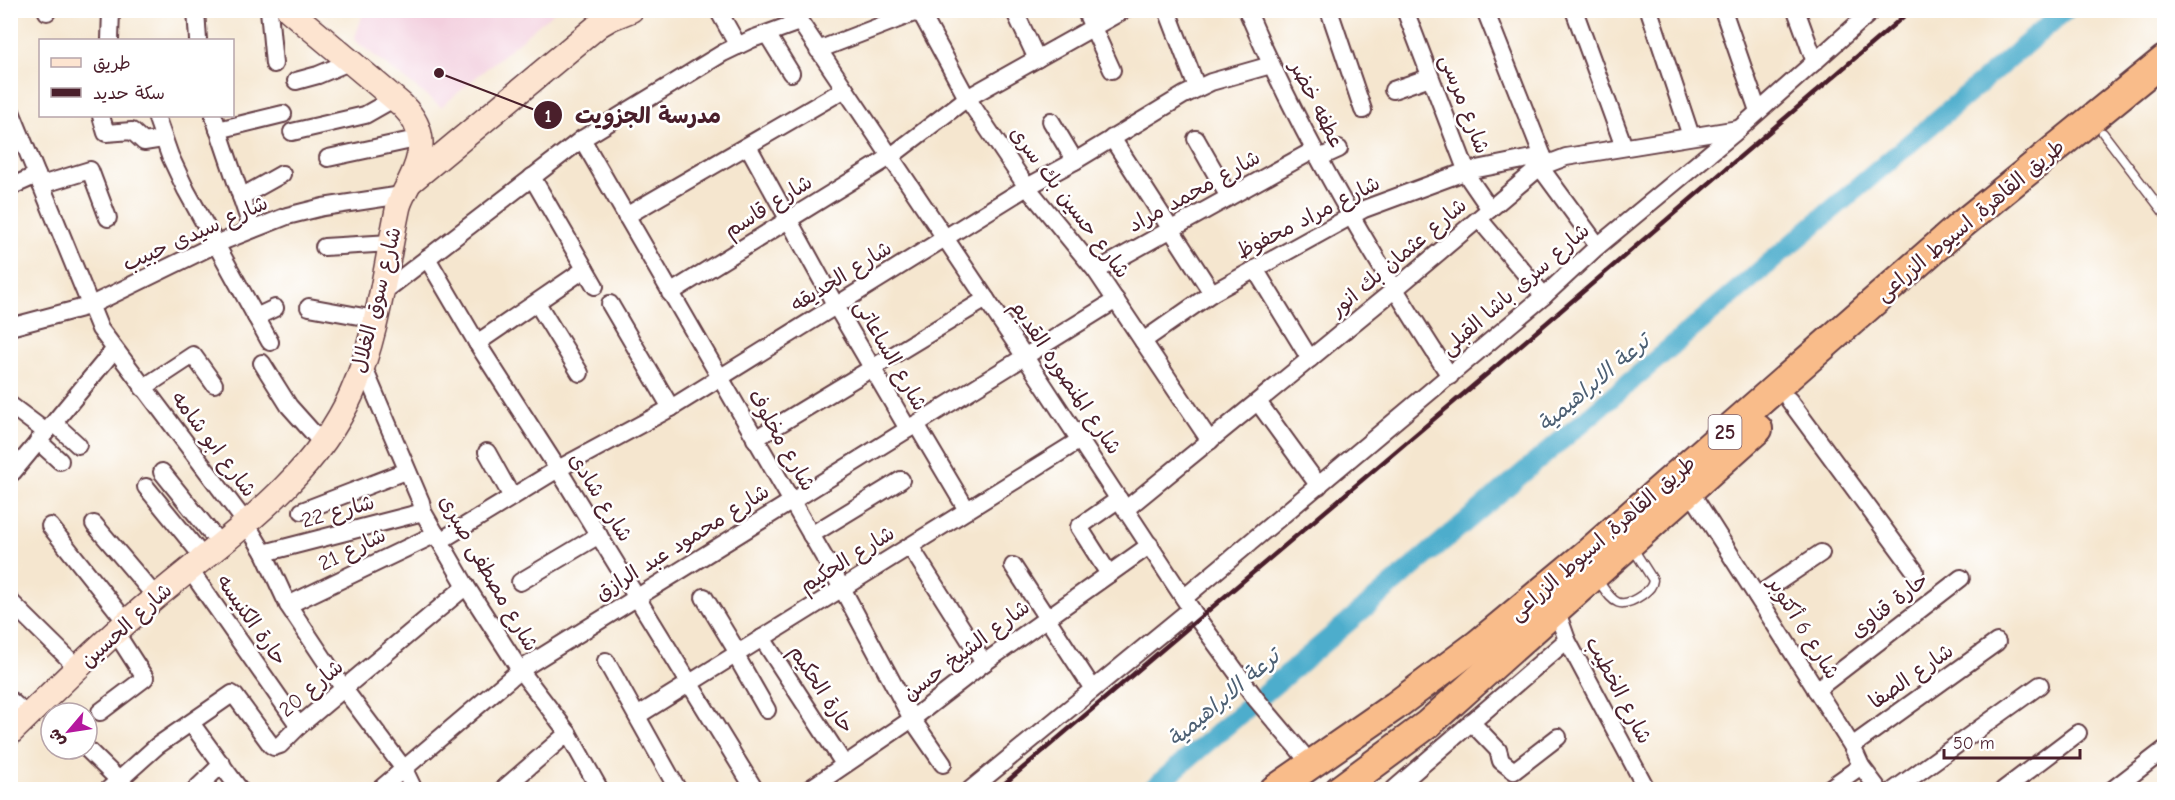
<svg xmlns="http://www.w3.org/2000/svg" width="2175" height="800" viewBox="0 0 2175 800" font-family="'Comic Neue','Playpen Sans Arabic',sans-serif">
<rect width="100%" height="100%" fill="#fff"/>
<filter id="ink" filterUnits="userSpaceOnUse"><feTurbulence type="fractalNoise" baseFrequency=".0167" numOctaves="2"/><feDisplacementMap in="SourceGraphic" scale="12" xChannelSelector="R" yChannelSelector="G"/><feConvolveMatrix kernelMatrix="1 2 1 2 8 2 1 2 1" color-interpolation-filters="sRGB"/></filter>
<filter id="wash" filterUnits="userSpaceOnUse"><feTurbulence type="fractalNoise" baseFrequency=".008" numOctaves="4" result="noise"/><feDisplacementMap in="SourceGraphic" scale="24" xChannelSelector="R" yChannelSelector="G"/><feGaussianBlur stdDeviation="1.35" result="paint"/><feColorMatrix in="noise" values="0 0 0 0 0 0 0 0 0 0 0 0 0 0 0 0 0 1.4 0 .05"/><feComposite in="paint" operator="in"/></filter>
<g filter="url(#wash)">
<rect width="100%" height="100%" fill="#f5e6cf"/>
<path fill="#f3cfde" d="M364,11H555L441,107L354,40Z"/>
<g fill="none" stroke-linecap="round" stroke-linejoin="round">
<path stroke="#4eadcc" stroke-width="20" d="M1151,790L2066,10"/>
</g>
</g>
<g filter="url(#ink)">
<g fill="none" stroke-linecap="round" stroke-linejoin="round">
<defs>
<g id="service">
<path d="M2103,133L2164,213"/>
<path d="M1596,578C1612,599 1616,613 1642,595C1648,590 1652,588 1653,580L1632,547"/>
</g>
<g id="minor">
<path d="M196,10L198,40"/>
<path d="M269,10L274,64"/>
<path d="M718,10L738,46"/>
<path d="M792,10L1025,357L1197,618L1256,699L1310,763"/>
<path d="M1014,10L1037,59"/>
<path d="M1085,10L1112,70"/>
<path d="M1167,10L1197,88"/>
<path d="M1247,10C1302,139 1374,259 1450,376"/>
<path d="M1329,10L1363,110"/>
<path d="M1405,10L1470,180L1490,209"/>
<path d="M1485,10L1546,164"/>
<path d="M1574,10L1624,147"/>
<path d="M1649,10L1691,136"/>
<path d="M1723,10L1758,111"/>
<path d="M1796,10L1815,62"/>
<path d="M47,12V10"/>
<path d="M767,34L791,73"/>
<path d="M110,40L111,10"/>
<path d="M818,50L914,13L922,15L967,98L1027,187L1096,271L1210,441"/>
<path d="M296,81L318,75L349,62"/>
<path d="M1393,90L1430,77"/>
<path d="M10,109L100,329L246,523L264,553L288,605L344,689L404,769L414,790"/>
<path d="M101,116L106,133L132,131L144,142L163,139"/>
<path d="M156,116L170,156L186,190L270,342"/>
<path d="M214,117L252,229"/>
<path d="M1051,121L1075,161"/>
<path d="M218,130L283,114"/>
<path d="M292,132L365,115L395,98"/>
<path d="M1112,138L1212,293"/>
<path d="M582,139L842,588L912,719L943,764"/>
<path d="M1196,139L1229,197"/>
<path d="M748,146L836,306L908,429"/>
<path d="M328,158L421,138"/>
<path d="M1319,158L1339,149"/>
<path d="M1540,167L1598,246"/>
<path d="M532,177L595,286"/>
<path d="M41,185L90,170L108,218"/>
<path d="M10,187L37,175"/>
<path d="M241,197L282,174"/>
<path d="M626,216L845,89"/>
<path d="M1479,219L1544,296"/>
<path d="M324,247L391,243"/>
<path d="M427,258L477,343L558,469L755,790"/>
<path d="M1255,269L1310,359"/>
<path d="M1096,271L1314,150"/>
<path d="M382,293L582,139L723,53L752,39L799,22"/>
<path d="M670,293L890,157L967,98L1124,10"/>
<path d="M537,303L580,373"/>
<path d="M610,304L671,408"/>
<path d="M309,307L375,319"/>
<path d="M256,317L275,308"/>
<path d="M10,327L89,306L216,244L287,216L323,207L402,195"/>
<path d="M1143,341L1212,293L1364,209L1467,171L1543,156"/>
<path d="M477,343L585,269"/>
<path d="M262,363L289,406L323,444"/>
<path d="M363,366L421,502L423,512L466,586L520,670L568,733L600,790"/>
<path d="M143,388L193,355L214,384"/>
<path d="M1789,400L1915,571"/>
<path d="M1258,402L1319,486"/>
<path d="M10,405L46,432"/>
<path d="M54,423L78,445"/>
<path d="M916,424L967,510"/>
<path d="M755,439L986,299"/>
<path d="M38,441L60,461"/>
<path d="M487,452L512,497"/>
<path d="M13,472L114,350"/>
<path d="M162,472L219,543"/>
<path d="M146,487L203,557"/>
<path d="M1690,491L1852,746L1861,766L1879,790"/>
<path d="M1126,509L1394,290L1540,167L1566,157L1738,129"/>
<path d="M302,511L406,471"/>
<path d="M94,524L156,597"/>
<path d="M50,526L127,623"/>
<path d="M811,535L901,480"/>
<path d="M440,541L558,469L671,408L1027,187L1075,161L1184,95L1211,82L1271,65"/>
<path d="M910,546L984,663"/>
<path d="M264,553L423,512"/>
<path d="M1013,566L1093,689"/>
<path d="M190,570L299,726"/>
<path d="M1109,574L1079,527L1119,499"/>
<path d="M520,582L599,535"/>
<path d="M1757,596L1821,553"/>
<path d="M704,597L738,653"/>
<path d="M1184,598L1544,296L1598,246L1739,129L1873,10"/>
<path d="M10,601L78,668"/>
<path d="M288,605L436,534"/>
<path d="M1556,609L1567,640L1647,790"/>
<path d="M762,638L844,764"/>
<path d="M735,654L767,710"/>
<path d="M606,661L678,790"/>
<path d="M1816,690L1961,578"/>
<path d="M10,700L28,716"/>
<path d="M100,712L145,678L116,633"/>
<path d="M637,716L1080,440"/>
<path d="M1471,722L1498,750L1501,761L1514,771L1558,737"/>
<path d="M191,723L240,790"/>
<path d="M1852,746L1997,642"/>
<path d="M87,749L129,790"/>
<path d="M108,790L157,746L232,694L235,696L271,745L274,747L280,745L299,726L466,586"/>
<path d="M195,790L222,764"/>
<path d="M379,790L520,670L1116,300"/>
<path d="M502,790L568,733"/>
<path d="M808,790L912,719L984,663L1150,545"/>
<path d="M970,790L1191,609"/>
<path d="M1393,790L1567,640"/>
<path d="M1827,790L1861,766"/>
<path d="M1894,790L2040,685"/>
<path d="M2003,790L2078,733"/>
<path d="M2112,790L2164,750"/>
</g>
<g id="secondary">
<path d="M410,182L599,25L611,18L631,10"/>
<path d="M10,733C58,687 105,639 156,597C228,536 313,481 352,393C378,335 385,269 398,208C400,199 405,192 409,183C424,153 427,130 402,105L289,10"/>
</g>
<g id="trunk">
<path d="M1274,790L1395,706L1478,644L1590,551L1960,226L2164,60"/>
<path d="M1339,790L1428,724L1758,429"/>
</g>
</defs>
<use href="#service" stroke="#643d44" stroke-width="11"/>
<use href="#minor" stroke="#643d44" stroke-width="20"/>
<use href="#secondary" stroke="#643d44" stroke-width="27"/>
<use href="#trunk" stroke="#643d44" stroke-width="32"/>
<use href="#service" stroke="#fff" stroke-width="8"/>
<use href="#minor" stroke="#fff" stroke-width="16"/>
<use href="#secondary" stroke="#fde4d0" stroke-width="24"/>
<use href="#trunk" stroke="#f9bc8a" stroke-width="28"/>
<path stroke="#4a1f2b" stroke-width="4.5" d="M997,790L1494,368L1911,10"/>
</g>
</g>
<g text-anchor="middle" stroke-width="5" stroke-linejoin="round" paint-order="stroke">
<rect fill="#fff" stroke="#80626b" stroke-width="1.5" x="1708.5" y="415" width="33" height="34" rx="4.5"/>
<g font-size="20" font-weight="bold" fill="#4a1f2b">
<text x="1725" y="439">25</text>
</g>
<g font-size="21" fill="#4a1f2b" stroke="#fff">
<text transform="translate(1317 104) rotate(63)" y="7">عطفه خضر</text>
<text transform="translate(1465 104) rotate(69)" y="7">شارع مرسى</text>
<text transform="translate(1194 191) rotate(-29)" y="7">شارع محمد مراد</text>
<text transform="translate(1070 202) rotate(53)" y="7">شارع حسين بك سرى</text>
<text transform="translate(768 206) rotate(-32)" y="7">شارع قاسم</text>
<text transform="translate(1308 217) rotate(-27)" y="7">شارع مراد محفوظ</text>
<text transform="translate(1970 220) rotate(-40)" y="7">طريق القاهرة, اسيوط الزراعى</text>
<text transform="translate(195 233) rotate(-24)" y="7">شارع سيدى حبيب</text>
<text transform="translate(1398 257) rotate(-40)" y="7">شارع عثمان بك انور</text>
<text transform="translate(841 276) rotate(-32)" y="7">شارع الحديقه</text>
<text transform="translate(1515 289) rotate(-41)" y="7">شارع سرى باشا القبلى</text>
<text transform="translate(376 300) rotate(-76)" y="7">شارع سوق الغلال</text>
<text transform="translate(891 355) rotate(60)" y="7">شارع الساعاتى</text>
<text transform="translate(1066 377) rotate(56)" y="7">شارع المنصوره القديم</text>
<text transform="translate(782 440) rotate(60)" y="7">شارع مخلوف</text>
<text transform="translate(214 444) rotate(53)" y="7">شارع ابو شامه</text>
<text transform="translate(601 497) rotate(58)" y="7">شارع شادى</text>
<text transform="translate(338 511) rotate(-15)" y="7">شارع 22</text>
<text transform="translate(1602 538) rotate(-41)" y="7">طريق القاهرة, اسيوط الزراعى</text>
<text transform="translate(682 542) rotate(-32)" y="7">شارع محمود عبد الرازق</text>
<text transform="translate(352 549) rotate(-26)" y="7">شارع 21</text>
<text transform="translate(847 559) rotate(-32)" y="7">شارع الحكيم</text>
<text transform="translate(489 573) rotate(60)" y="7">شارع مصطفى صبرى</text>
<text transform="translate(1889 605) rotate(-38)" y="7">حارة قناوى</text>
<text transform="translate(252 620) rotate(55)" y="7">حارة الكنيسه</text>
<text transform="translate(126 625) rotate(-42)" y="7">شارع الحسين</text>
<text transform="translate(1804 628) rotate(58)" y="7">شارع 6 أكتوبر</text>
<text transform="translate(966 650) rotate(-37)" y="7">شارع الشيخ حسن</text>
<text transform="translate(1911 676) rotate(-35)" y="7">شارع الصفا</text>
<text transform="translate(311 688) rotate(-40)" y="7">شارع 20</text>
<text transform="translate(822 689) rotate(57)" y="7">حارة الحكيم</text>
<text transform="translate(1619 690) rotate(62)" y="7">شارع الخطيب</text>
</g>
<g font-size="22" font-style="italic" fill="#4c5f73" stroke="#fff">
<text transform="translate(1593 382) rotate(-40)" y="8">ترعة الابراهيمية</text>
<text transform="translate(1223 697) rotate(-40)" y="8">ترعة الابراهيمية</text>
</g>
</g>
<path fill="none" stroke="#4a1f2b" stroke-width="2" d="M439 73L548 115"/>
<g fill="#4a1f2b" stroke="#fff" stroke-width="2">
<circle cx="439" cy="73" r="6"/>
<circle cx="548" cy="115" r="15"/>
</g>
<g font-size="18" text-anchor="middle" font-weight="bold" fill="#fff">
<text x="548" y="122">1</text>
</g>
<g font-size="22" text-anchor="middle" font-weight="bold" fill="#4a1f2b" stroke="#fff" stroke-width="5" stroke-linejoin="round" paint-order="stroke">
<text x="648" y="123">مدرسة الجزويت</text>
</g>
<rect width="2175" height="800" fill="none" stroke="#fff" stroke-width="36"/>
<rect x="39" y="39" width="195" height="78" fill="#ffffff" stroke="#b7a5aa" stroke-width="1.5"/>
<rect x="51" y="58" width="30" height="9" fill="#fde4d0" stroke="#b7a5aa" stroke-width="1.5"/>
<text x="93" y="69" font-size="18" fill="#4a1f2b">طريق</text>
<rect x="51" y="88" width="30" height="9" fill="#4a1f2b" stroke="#b7a5aa" stroke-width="1.5"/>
<text x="93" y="99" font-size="18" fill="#4a1f2b">سكة حديد</text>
<g transform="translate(69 731) rotate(241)"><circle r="28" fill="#ffffff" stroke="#b7a5aa" stroke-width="1.5"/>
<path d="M0-4.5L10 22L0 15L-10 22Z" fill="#b5179e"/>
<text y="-9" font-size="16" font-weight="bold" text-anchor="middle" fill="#4a1f2b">ش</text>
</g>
<path d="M1944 749v9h136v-9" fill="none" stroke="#4a1f2b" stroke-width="3"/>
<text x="1953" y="749" font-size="18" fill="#4a1f2b" stroke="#ffffff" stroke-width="4.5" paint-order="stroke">50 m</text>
</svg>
